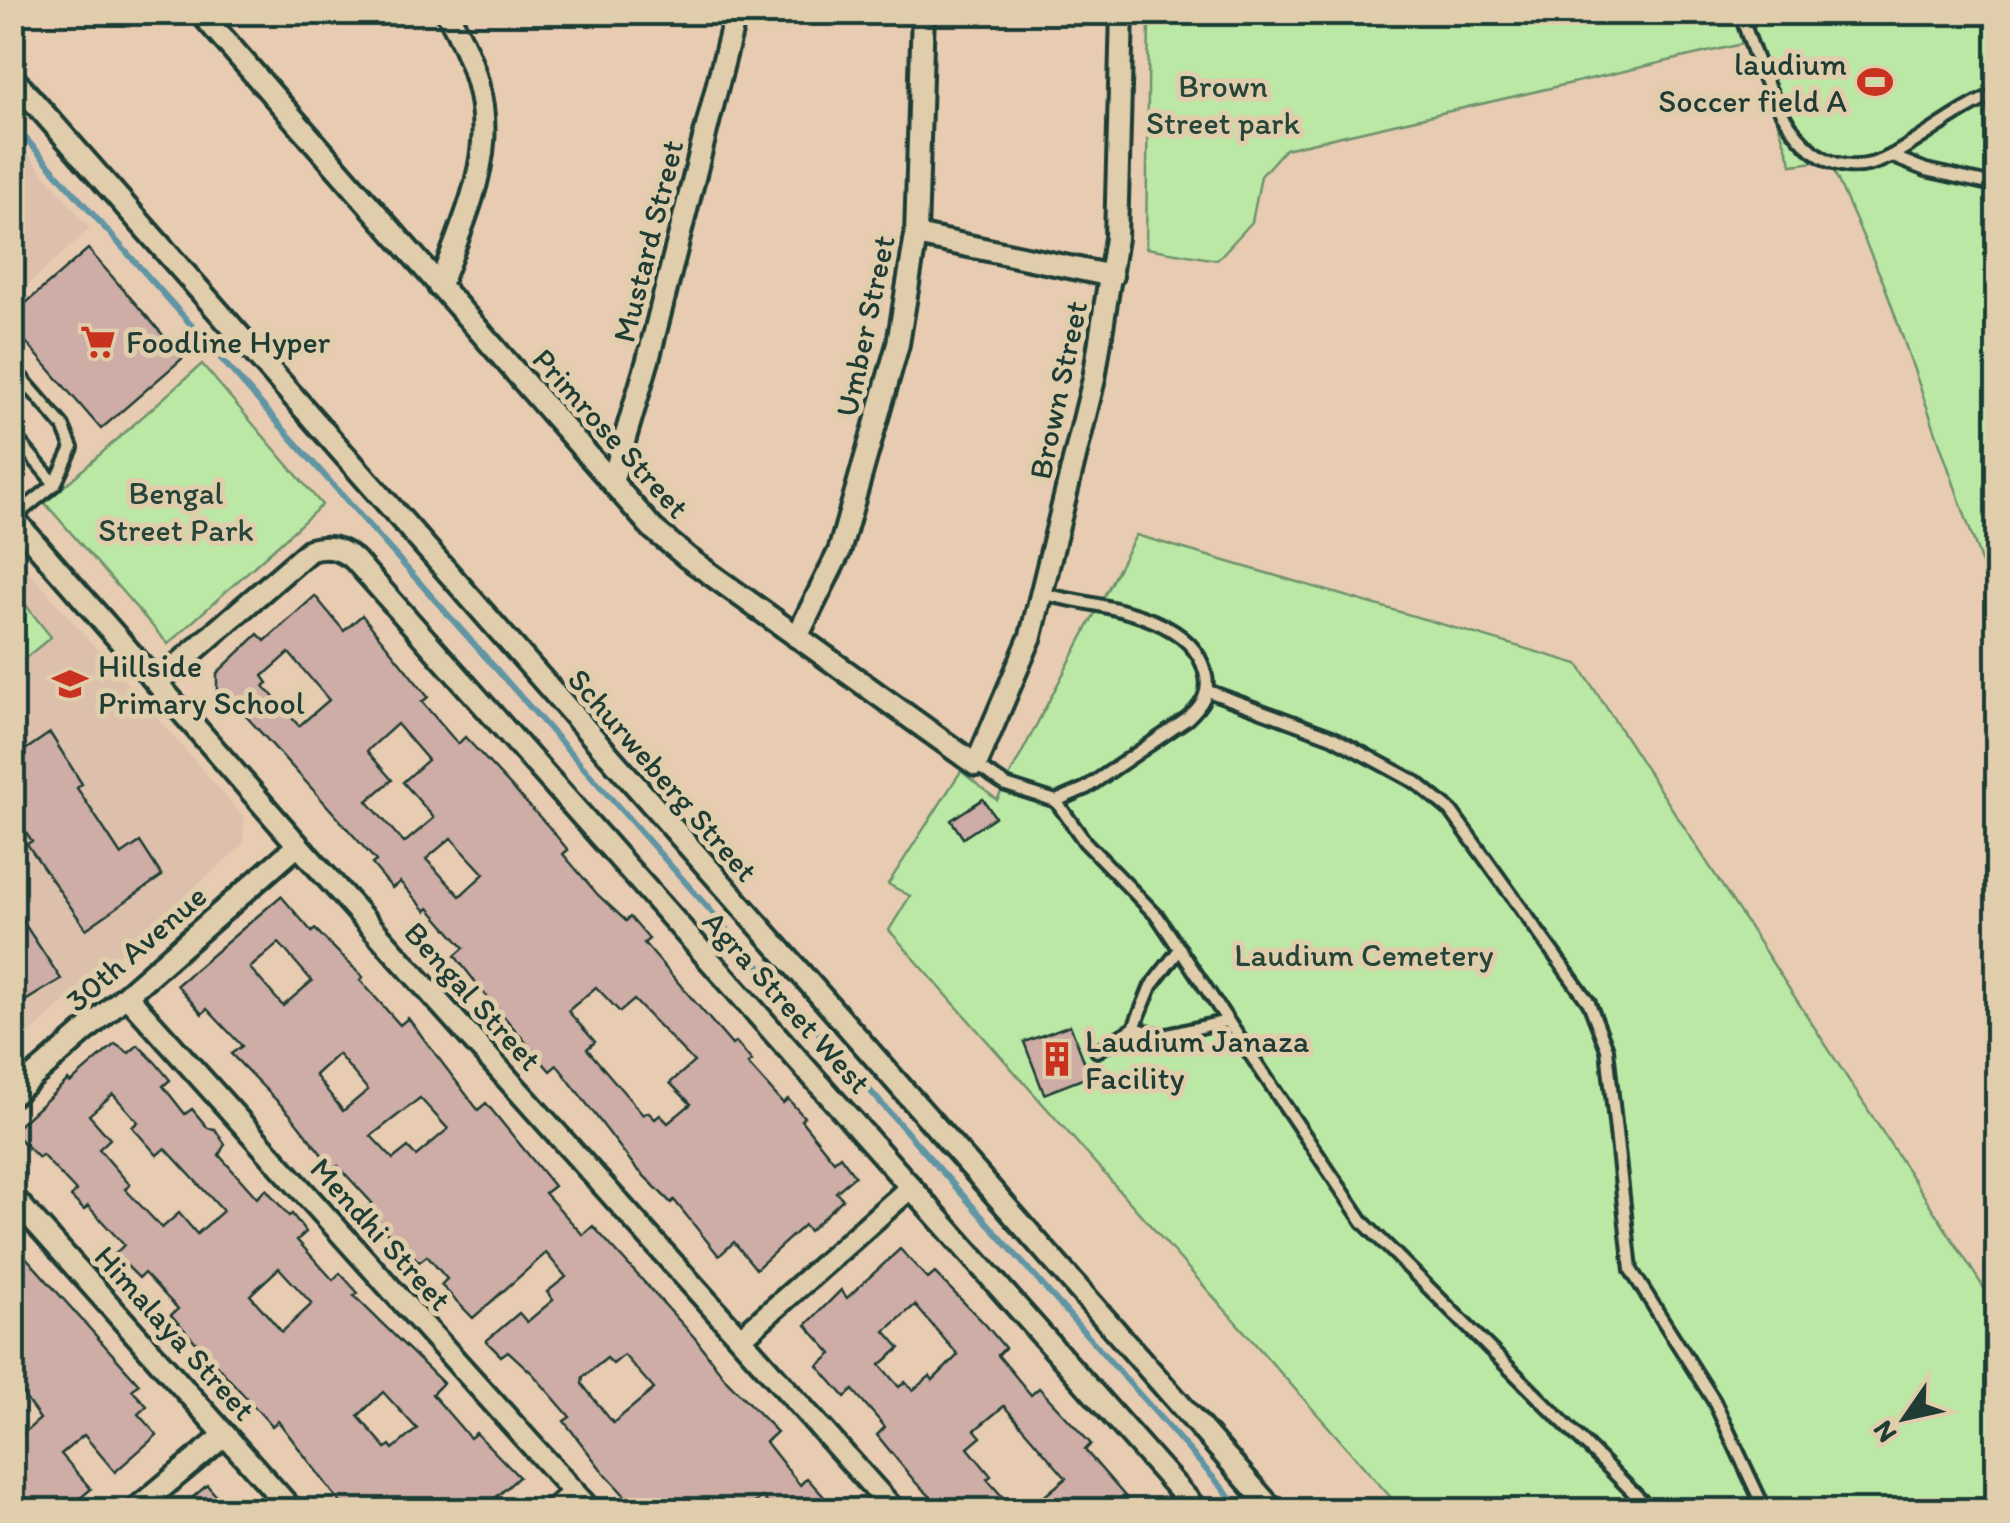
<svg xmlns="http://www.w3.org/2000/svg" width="2010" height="1523" viewBox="0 0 2010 1523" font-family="Itim,sans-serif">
<rect width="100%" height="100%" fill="#e8ccb2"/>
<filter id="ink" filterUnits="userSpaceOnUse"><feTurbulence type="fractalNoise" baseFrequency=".01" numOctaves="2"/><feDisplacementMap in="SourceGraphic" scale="20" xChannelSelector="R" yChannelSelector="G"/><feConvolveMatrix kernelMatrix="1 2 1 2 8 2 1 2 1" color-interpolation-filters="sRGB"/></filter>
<g filter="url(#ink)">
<g fill="#dcc0ac">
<path d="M12,135L90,229L13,298H12Z"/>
<path d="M12,552L244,817V844L13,1048Z"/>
</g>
<g fill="#bce8a5" stroke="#6e926c" stroke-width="2.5">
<path d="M1149,13H1997V607L1884,284L1829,160L1792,165L1751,42L1285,149L1261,176L1252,222L1217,260L1146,248Z"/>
<path d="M202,364L322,505L168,644L45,503Z"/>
<path d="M1136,535L1578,664L1997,1308V1510H1402L889,930L910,896L888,884L961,771L997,800Z"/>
<path d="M13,589L51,637L13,668H12Z"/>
</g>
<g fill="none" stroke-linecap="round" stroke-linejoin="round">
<path stroke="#6195a4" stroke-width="6" d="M12,123L1242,1510"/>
</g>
<g fill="#cdada6" stroke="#1f3d34" stroke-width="2.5" fill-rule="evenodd">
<path d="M88,249L183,358L101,429L12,326V315Z"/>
<path d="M315,596L344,631L362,615L428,697L422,702L458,744L465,737L548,826L568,850L563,854L598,895L626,921L630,917L649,939L644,943L732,1045L736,1042L752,1061L748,1064L783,1103L788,1099L804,1117L801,1120L834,1161L840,1156L855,1176L836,1192L843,1199L809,1231L804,1225L756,1269L734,1242L719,1256L674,1200L671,1203L635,1167L557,1065L550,1071L484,993L455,956L464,948L429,908L426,911L400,882L392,888L372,864L376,861L315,792L234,703L231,706L217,690V673L258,634L265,641ZM289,653L329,700L299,726L264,686L268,683L263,676ZM397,724L428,760L403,782L434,818L404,843L367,801L392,780L367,751ZM451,838L484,874L460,896L426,859ZM596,987L620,1012L634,1000L694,1062L670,1083L691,1104L668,1123L660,1115L655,1119L648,1112L643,1115L587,1049L595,1042L568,1011Z"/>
<path d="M50,733L82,784L77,788L121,855L140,842L162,876L86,929L27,844L32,841L12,812V759Z"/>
<path d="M983,799L995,817L963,838L951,820Z"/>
<path d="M281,896L312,932L315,929L363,977L360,980L400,1025L408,1018L478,1110L486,1103L554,1186L545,1193L583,1235L593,1226L695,1338L727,1381L777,1432L766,1442L800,1485L807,1478L836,1510H774L762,1497L746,1510H710L699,1498L685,1510H638L604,1473L564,1421L570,1417L532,1373L508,1351L501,1356L486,1341L519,1313L527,1322L553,1300L547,1292L566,1277L546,1253L473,1318L441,1285L447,1279L427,1256L419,1262L412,1254L408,1256L366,1209L372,1203L338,1166L334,1170L290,1114L231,1054L242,1046L207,1009L202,1014L177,985ZM279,943L312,981L283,1006L250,968ZM338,1054L368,1090L343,1111L315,1075ZM420,1098L448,1129L416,1156L408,1147L393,1159L371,1136ZM624,1355L654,1389L613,1423L582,1384L583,1377L607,1358L613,1364Z"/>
<path d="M12,905L61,979L12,1009Z"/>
<path d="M1070,1025L1090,1076L1044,1094L1024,1042Z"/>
<path d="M115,1044L129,1053L138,1045L155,1062L170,1080L163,1086L185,1114L192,1109L208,1128L215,1129L225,1144L219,1155L257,1198L266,1189L289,1216L292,1214L306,1232L297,1240L333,1280L340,1273L358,1293L354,1296L443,1383L432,1394L470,1438L476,1433L519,1477L482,1510H346L278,1421L272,1426L171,1315L178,1309L144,1273L139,1278L115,1254L124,1245L88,1206L84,1210L71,1197L76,1191L42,1155L39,1158L12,1132L68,1080L70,1083ZM113,1094L138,1122L132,1127L157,1155L165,1148L223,1211L197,1234L179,1213L162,1228L125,1189L130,1185L99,1149L110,1139L89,1115ZM279,1268L312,1304L282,1332L250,1295ZM383,1392L417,1429L393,1449L390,1445L386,1448L358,1416Z"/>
<path d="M900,1249L928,1279L935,1273L985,1324L1005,1348L998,1355L1031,1395L1039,1388L1091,1444L1085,1450L1137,1510H1028L1066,1478L1004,1406L975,1430L981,1437L968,1448L991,1476L987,1479L1014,1510H945L916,1483L877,1435L885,1427L853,1390L845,1397L818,1366L832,1354L806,1325L841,1290L847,1298ZM915,1305L958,1355L933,1380L930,1376L913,1390L905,1382L899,1387L880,1365L900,1348L885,1331Z"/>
<path d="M24,1255L139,1384L132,1390L147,1406L138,1414L157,1435L115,1472L84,1435L61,1454L91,1489L66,1510H28L12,1494V1461L19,1456L12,1443L40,1419L12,1379V1265Z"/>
<path d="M207,1485L219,1499L213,1504L220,1510H178Z"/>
</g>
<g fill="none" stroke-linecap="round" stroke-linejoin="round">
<defs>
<g id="lane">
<path d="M1740,12C1760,72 1801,204 1891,156C1927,136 1959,109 1998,93"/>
<path d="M1891,156L1926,170L1998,186"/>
<path d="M12,367L63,426L72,448L55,484L13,518"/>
<path d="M12,433L55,484"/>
<path d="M1043,594C1093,606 1190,612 1205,672C1211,693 1202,705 1187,719L1086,788L1056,801"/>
<path d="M1208,691L1332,737L1417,783L1451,811L1589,1003L1607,1049L1631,1270L1714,1401L1765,1510"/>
<path d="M976,765L1006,785L1056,801"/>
<path d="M1056,801L1085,842L1158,917L1363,1222L1651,1510"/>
<path d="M1134,1028L1163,1036L1227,1021"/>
<path d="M1097,1051L1134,1028L1151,986L1180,949"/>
</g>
<g id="street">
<path d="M200,12L653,529L688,558L976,765L1031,636L1094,379L1116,238L1122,12"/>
<path d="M12,77L1273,1510"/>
<path d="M916,235L1112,276"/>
<path d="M439,287C481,176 510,124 447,12"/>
<path d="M612,482L648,360L736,12"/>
<path d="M12,517L298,845L894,1510"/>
<path d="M797,637L839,552L898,344L916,235L923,12"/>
<path d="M159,681L310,550C328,545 339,548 354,559L1197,1510"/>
<path d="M128,997L590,1510"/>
<path d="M12,1095L298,845"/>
<path d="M12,1196L292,1510"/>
<path d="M741,1338L911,1187"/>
<path d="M135,1510L225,1435"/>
<path d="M553,1510L574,1492"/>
</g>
</defs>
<use href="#lane" stroke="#1f3d34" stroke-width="18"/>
<use href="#street" stroke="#1f3d34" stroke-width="28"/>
<use href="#lane" stroke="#e0cdab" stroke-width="10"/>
<use href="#street" stroke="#e0cdab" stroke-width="20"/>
</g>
</g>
<defs>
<symbol id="stadium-bare" viewBox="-9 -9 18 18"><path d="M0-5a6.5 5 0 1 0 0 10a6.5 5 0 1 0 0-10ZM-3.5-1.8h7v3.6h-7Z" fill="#c8321e" stroke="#e0cdab" stroke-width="2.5" paint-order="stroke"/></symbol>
<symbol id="supermarket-bare" viewBox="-9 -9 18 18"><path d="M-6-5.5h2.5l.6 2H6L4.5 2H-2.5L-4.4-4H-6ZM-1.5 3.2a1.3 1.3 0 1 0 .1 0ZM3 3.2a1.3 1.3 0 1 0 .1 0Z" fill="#c8321e" stroke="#e0cdab" stroke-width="2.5" paint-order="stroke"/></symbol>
<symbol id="school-bare" viewBox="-9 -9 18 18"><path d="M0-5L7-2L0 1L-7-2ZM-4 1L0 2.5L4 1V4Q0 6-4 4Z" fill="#c8321e" stroke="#e0cdab" stroke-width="2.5" paint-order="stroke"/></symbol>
<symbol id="building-bare" viewBox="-9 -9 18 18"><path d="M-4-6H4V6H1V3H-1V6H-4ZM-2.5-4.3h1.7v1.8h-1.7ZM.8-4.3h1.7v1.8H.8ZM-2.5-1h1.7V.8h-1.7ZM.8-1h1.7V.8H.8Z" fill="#c8321e" stroke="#e0cdab" stroke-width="2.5" paint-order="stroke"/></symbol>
</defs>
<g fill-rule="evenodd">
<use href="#stadium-bare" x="1850" y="57" width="50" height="50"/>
<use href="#supermarket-bare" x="73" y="317" width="50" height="50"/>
<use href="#school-bare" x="45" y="659" width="50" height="50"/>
<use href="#building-bare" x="1032" y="1034" width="50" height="50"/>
</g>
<g text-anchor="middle" stroke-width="10" stroke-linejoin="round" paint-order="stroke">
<g font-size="32" fill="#1f3d34" stroke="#e0cdab" text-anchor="start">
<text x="1847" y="75" text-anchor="end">laudium<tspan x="1847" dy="37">Soccer field A</tspan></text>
<text x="126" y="353">Foodline Hyper</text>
<text x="98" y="677">Hillside<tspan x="98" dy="37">Primary School</tspan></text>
<text x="1085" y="1052">Laudium Janaza<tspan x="1085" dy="37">Facility</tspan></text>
</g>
<g font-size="32" fill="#27463a" stroke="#e0cdab">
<text x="1223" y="97">Brown<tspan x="1223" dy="37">Street park</tspan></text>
<text x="176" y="504">Bengal<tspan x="176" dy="37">Street Park</tspan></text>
<text x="1364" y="966">Laudium Cemetery</text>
</g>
<g font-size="32" fill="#1f3d34" stroke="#e0cdab">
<text transform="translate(648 241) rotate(-76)" y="11">Mustard Street</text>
<text transform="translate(865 326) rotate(-78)" y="11">Umber Street</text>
<text transform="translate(1058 390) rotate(-78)" y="11">Brown Street</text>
<text transform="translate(611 433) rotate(48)" y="11">Primrose Street</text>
<text transform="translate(663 775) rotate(49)" y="11">Schurweberg Street</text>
<text transform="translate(136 948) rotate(-41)" y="11">30th Avenue</text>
<text transform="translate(473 996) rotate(48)" y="11">Bengal Street</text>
<text transform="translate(787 1002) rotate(48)" y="11">Agra Street West</text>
<text transform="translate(381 1234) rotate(48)" y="11">Mendhi Street</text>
<text transform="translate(175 1333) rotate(48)" y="11">Himalaya Street</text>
</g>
</g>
<rect width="2010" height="1523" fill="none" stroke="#e0cdab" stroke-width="50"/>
<rect x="25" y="25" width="1960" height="1473" fill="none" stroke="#1f3d34" stroke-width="4" filter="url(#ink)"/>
<g transform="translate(1905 1418) rotate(236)" stroke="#e0cdab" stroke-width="8" paint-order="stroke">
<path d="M0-8L18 38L0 25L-18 38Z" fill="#1f3d34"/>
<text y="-15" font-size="28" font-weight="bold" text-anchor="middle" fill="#1f3d34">N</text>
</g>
</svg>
